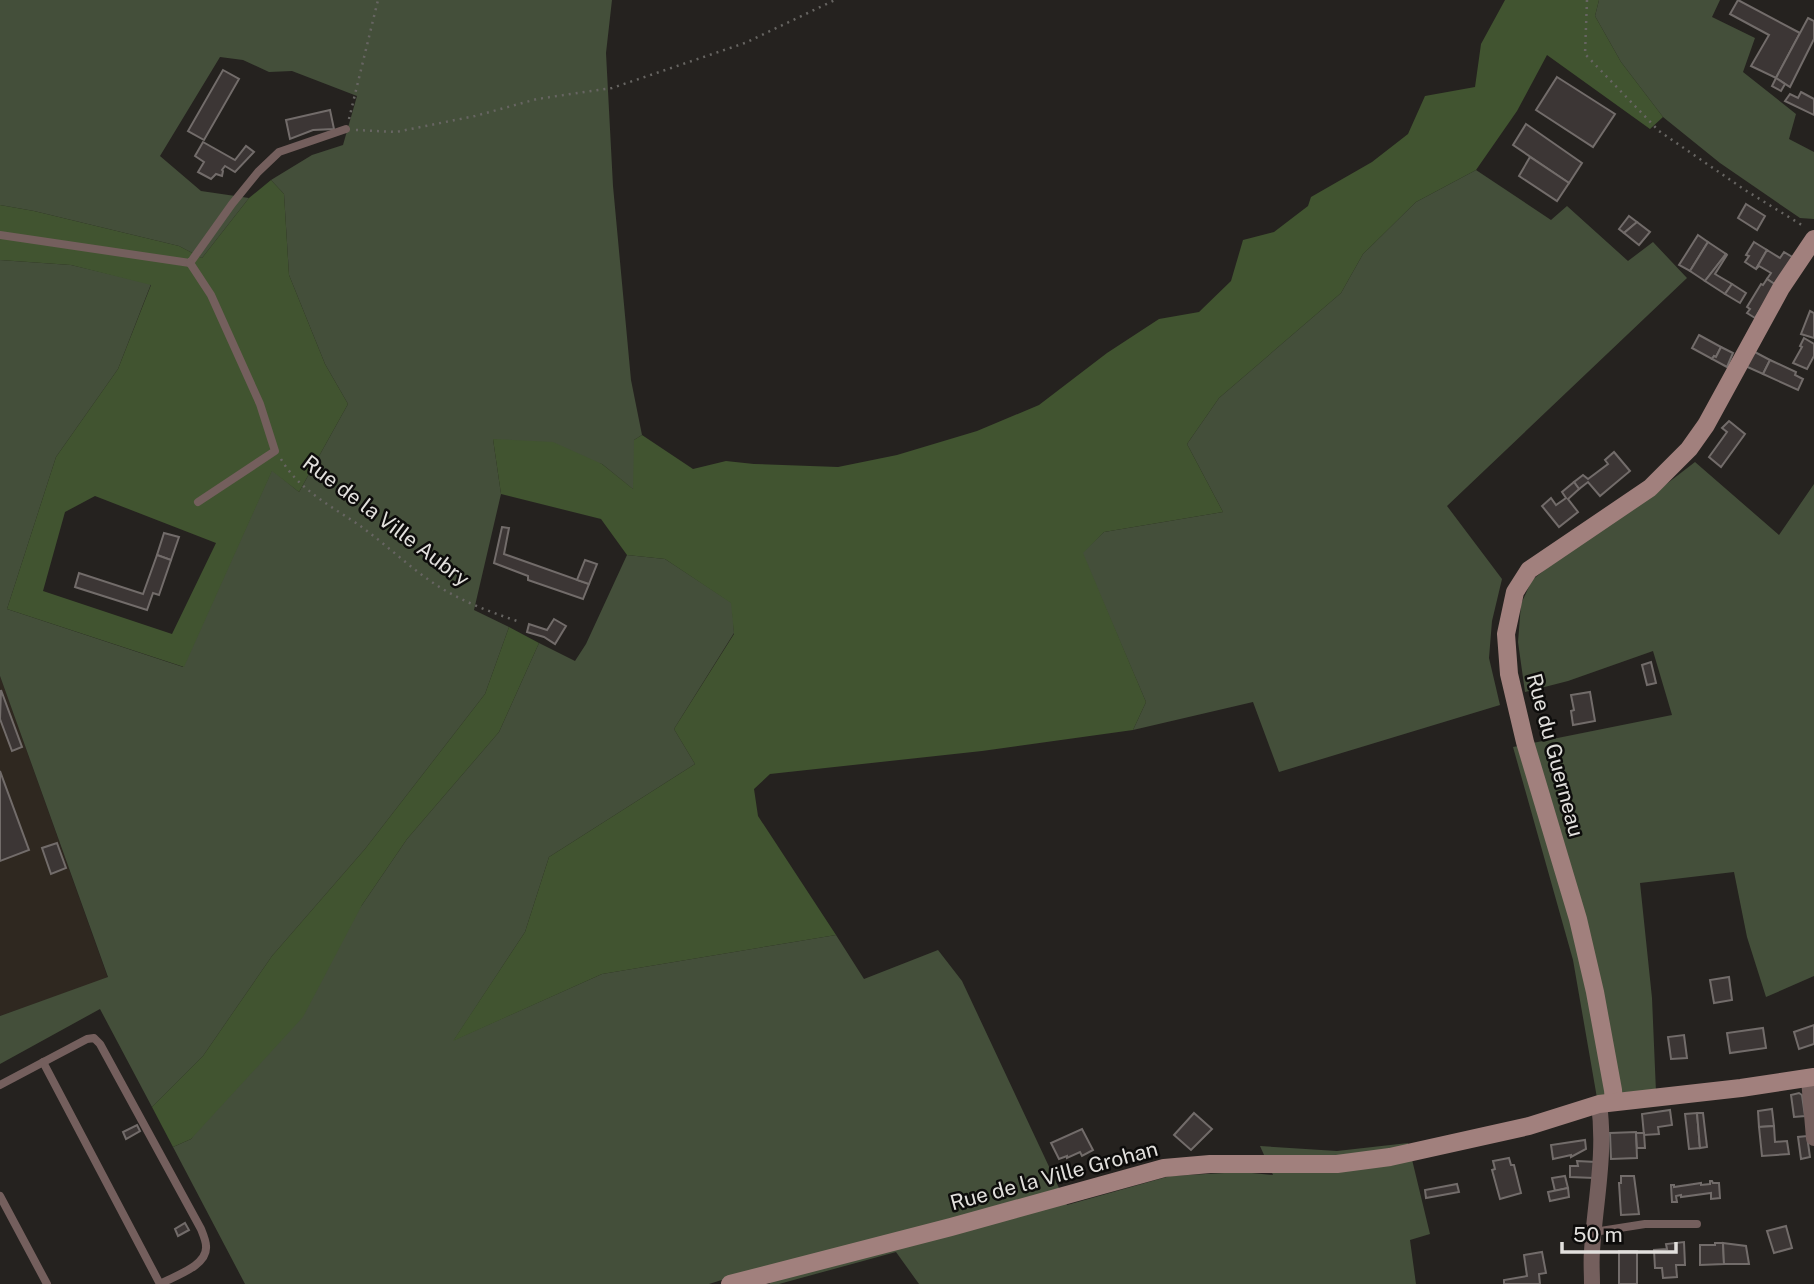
<svg xmlns="http://www.w3.org/2000/svg" width="1814" height="1284" viewBox="0 0 1814 1284" font-family="'Public Sans',sans-serif">
<rect width="100%" height="100%" fill="#25221f"/>
<path fill="#2f2820" d="M0,676L108,978L0,1016Z"/>
<g fill="#444f3a">
<path d="M0,0H612L606,53L613,186L631,380L642,435L634,440V490L602,464L493,439L501,494L474,610L509,627L485,694L365,849L272,956L203,1056L152,1107L100,1009L0,1064V1016L108,977L0,676V260L71,265L151,284L118,369L56,457L7,609L183,667L272,470L299,492L348,404L325,364L289,275L284,194L271,180L312,155L343,145L357,96L292,71L269,72L243,60L220,57L160,156L201,191L249,198L202,258L179,246L34,211L0,205Z"/>
<path d="M1599,0H1720L1712,17L1755,38L1743,72L1796,114L1789,139L1814,152V219L1800,218L1720,163L1663,117L1621,62L1595,16Z"/>
<path d="M1476,170L1551,220L1567,206L1628,261L1653,242L1687,278L1447,506L1502,579L1492,621L1489,658L1500,705L1279,772L1253,702L1133,730L1146,702L1082,553L1104,532L1223,512L1187,444L1219,398L1341,293L1363,254L1416,202Z"/>
<path d="M1695,462L1779,535L1814,484V976L1766,997L1747,937L1734,872L1640,883L1652,998L1656,1092L1597,1098L1573,960L1513,747L1672,715L1653,651L1568,681L1525,692L1518,642L1521,604L1532,580L1561,557L1647,499Z"/>
<path d="M627,555L665,559L732,603L734,633L674,729L695,764L549,857L525,932L454,1040L602,974L836,935L864,979L938,950L962,981L1067,1205L1170,1176L1242,1172L1273,1175L1260,1146L1337,1151L1408,1143L1430,1234L1410,1240L1416,1284H919L896,1252L779,1284H770L760,1268L709,1284H245L173,1147L191,1139L362,905L407,839L499,732L539,643L575,661L586,644Z"/>
</g>
<g fill="#415430" fill-rule="evenodd">
<path d="M1505,0H1599L1595,16L1621,62L1663,117L1650,129L1547,55L1517,111L1476,170L1416,202L1363,254L1341,293L1219,398L1187,444L1223,512L1104,532L1083,553L1146,702L1133,730L982,751L770,774L754,789L758,816L836,935L602,974L453,1041L525,932L549,857L695,764L674,729L734,634L731,603L665,559L627,555L601,519L501,494L493,439L553,442L602,464L633,489L634,440L642,435L693,469L726,461L754,464L838,467L897,455L977,431L1039,405L1107,353L1159,319L1199,312L1231,281L1243,240L1274,232L1308,206L1311,197L1372,162L1408,134L1425,96L1475,87L1481,44Z"/>
<path d="M271,180L284,194L289,275L325,364L348,404L299,492L272,471L184,667L7,609L56,457L118,369L151,285L71,265L0,260V205L34,211L179,246L202,258L249,198ZM95,496L216,543L172,634L43,591L65,512Z"/>
<path d="M509,627L539,643L499,732L407,839L362,905L303,1017L191,1139L173,1147L152,1107L203,1056L272,956L365,849L485,694Z"/>
</g>
<g fill="#3c3635" stroke="#726c6a" stroke-width="2">
<path d="M1738,0L1800,33L1776,78L1751,66L1769,35L1730,14Z"/>
<path d="M1808,18L1814,21V39L1790,87L1776,78Z"/>
<path d="M223,70L239,79L204,140L188,131Z"/>
<path d="M1557,77L1615,114L1593,147L1536,110Z"/>
<path d="M1776,78L1785,84L1781,91L1772,86Z"/>
<path d="M1801,92L1814,99V115L1785,101L1790,94L1798,98Z"/>
<path d="M330,110L334,129L313,130L290,139L286,120Z"/>
<path d="M1526,124L1582,163L1569,183L1513,145Z"/>
<path d="M203,142L235,160L246,146L254,152L235,172L225,166L222,170L223,171L222,176L216,174L211,179L198,172L204,162L195,156Z"/>
<path d="M1530,157L1569,183L1557,201L1519,176Z"/>
<path d="M1746,204L1765,216L1757,230L1738,218Z"/>
<path d="M1629,216L1637,222L1624,233L1619,229Z"/>
<path d="M1637,222L1650,232L1639,245L1624,233Z"/>
<path d="M1698,235L1708,242L1690,271L1679,265Z"/>
<path d="M1708,242L1726,254L1705,281L1690,271Z"/>
<path d="M1754,242L1767,250L1756,269L1745,262L1749,256L1746,255Z"/>
<path d="M1767,250L1780,258L1784,252L1794,258L1776,285L1767,279L1771,273L1759,266L1756,269Z"/>
<path d="M1726,254L1727,255L1715,274L1732,284L1725,294L1705,281Z"/>
<path d="M1767,279L1776,285L1755,318L1747,313L1750,309L1747,307L1761,284L1763,285Z"/>
<path d="M1732,284L1746,293L1740,303L1725,294Z"/>
<path d="M1810,311L1814,313V338L1801,334Z"/>
<path d="M1699,335L1721,347L1716,357L1714,356L1712,359L1692,348Z"/>
<path d="M1804,338L1814,344V356L1807,369L1793,363L1802,347L1800,346Z"/>
<path d="M1721,347L1733,353L1727,367L1712,359L1714,356L1716,357Z"/>
<path d="M1751,350L1770,360L1763,374L1743,365Z"/>
<path d="M1770,360L1796,372L1795,375L1803,379L1798,390L1763,374Z"/>
<path d="M1729,421L1745,434L1721,467L1709,457L1727,432L1722,428Z"/>
<path d="M1614,452L1630,471L1600,496L1588,482L1579,489L1574,482L1583,475L1588,479L1608,464L1605,460Z"/>
<path d="M1574,482L1579,489L1568,499L1578,512L1559,527L1542,506L1551,498L1556,505L1566,498L1562,492Z"/>
<path d="M502,527L509,528L504,554L589,584L583,599L528,580V576L494,563Z"/>
<path d="M164,533L179,537L171,560L157,555Z"/>
<path d="M157,555L171,560L159,595L153,593L147,610L75,587L79,573L143,594Z"/>
<path d="M585,560L597,564L589,584L577,580Z"/>
<path d="M554,619L566,626L555,644L544,637L527,632L529,624L547,630Z"/>
<path d="M1651,662L1656,683L1647,685L1642,665Z"/>
<path d="M1,690L22,747L12,751L0,719Z"/>
<path d="M1590,692L1595,721L1573,725L1571,711L1574,710L1571,695Z"/>
<path d="M0,771L29,850L0,861Z"/>
<path d="M57,843L66,868L51,874L42,848Z"/>
<path d="M1729,977L1732,1000L1714,1003L1710,980Z"/>
<path d="M1814,1025V1044L1799,1049L1794,1032Z"/>
<path d="M1763,1028L1766,1048L1730,1053L1727,1033Z"/>
<path d="M1684,1035L1687,1058L1671,1059L1668,1037Z"/>
<path d="M1799,1093L1802,1095L1805,1116L1794,1117L1791,1095Z"/>
<path d="M1772,1109L1774,1126L1759,1127L1758,1111Z"/>
<path d="M1670,1110L1672,1125L1658,1127L1659,1134L1644,1135L1642,1114Z"/>
<path d="M1194,1113L1212,1129L1191,1150L1174,1135Z"/>
<path d="M1697,1113L1700,1148L1689,1149L1685,1114Z"/>
<path d="M1697,1113H1703L1707,1147L1700,1148Z"/>
<path d="M137,1125L140,1131L126,1139L123,1132Z"/>
<path d="M1774,1126L1775,1142L1787,1141L1789,1154L1762,1156L1759,1127Z"/>
<path d="M1082,1129L1093,1150L1082,1156L1080,1152L1067,1158V1156L1059,1159L1051,1143Z"/>
<path d="M1636,1132L1637,1158L1611,1159L1610,1133Z"/>
<path d="M1636,1133H1644L1645,1148H1637Z"/>
<path d="M1807,1136L1810,1157L1801,1159L1798,1137Z"/>
<path d="M1585,1140L1586,1149L1571,1157V1155L1553,1159L1551,1145Z"/>
<path d="M1509,1158L1511,1165H1514L1521,1193L1500,1199L1492,1170L1495,1169L1493,1161Z"/>
<path d="M1577,1161L1596,1162L1594,1178L1570,1177V1166H1578Z"/>
<path d="M1565,1176L1568,1188L1555,1191L1552,1178Z"/>
<path d="M1621,1176H1634L1639,1214L1621,1215L1619,1183H1621Z"/>
<path d="M1710,1181H1712L1713,1183H1719L1720,1198L1711,1199V1193L1681,1197V1195L1676,1196L1677,1202H1672L1671,1185H1674V1187L1701,1183V1185L1710,1184Z"/>
<path d="M1457,1184L1459,1192L1426,1198L1425,1190Z"/>
<path d="M1568,1188L1569,1197L1550,1201L1548,1192Z"/>
<path d="M185,1223L189,1230L178,1236L175,1229Z"/>
<path d="M1786,1226L1792,1248L1774,1253L1767,1231Z"/>
<path d="M1684,1242L1685,1265H1676L1677,1277L1663,1278L1662,1268H1655L1654,1250L1667,1249L1666,1244Z"/>
<path d="M1715,1243H1723L1724,1264L1700,1265V1245H1715Z"/>
<path d="M1723,1243L1746,1246L1749,1264H1724Z"/>
<rect x="1619" y="1251" width="18" height="33"/>
<path d="M1542,1252L1546,1273L1539,1274L1540,1284H1504V1280L1527,1276L1524,1255Z"/>
</g>
<g fill="none" stroke-linecap="round" stroke-linejoin="round">
<g stroke="#676562" stroke-width="2.5" stroke-dasharray="2 5" stroke-linecap="butt">
<path d="M1587,0L1585,54L1659,131L1745,190L1805,227"/>
<path d="M349,119L378,0"/>
<path d="M356,130L396,132L475,116L537,99L612,88L745,43L835,0"/>
<path d="M281,459C298,489 331,506 359,525C387,545 412,570 441,588C466,603 493,613 520,622"/>
</g>
<g stroke="#745f5d" stroke-width="8">
<path d="M0,235L190,263L232,204L258,172L279,152L346,129"/>
<path d="M190,263L211,295L260,404L275,451L198,502"/>
<path d="M43,1062L160,1284"/>
<path d="M0,1085L87,1039L94,1038L100,1044L201,1229C203,1234 206,1241 206,1246C208,1266 174,1276 160,1284"/>
<path d="M0,1196L47,1284"/>
<path d="M1594,1232L1645,1224H1697"/>
</g>
<g stroke="#745f5d" stroke-width="16">
<path d="M1809,1079L1814,1138"/>
<path d="M1592,1284C1592,1273 1591,1262 1592,1251C1595,1202 1606,1154 1599,1104"/>
</g>
<g stroke="#a1807d" stroke-width="18">
<path d="M1614,1102L1613,1090L1595,992L1578,919L1525,742L1509,674L1506,634L1515,592L1529,570L1650,488L1689,449L1706,425L1781,288L1814,239"/>
<path d="M730,1284L951,1227L1164,1168L1210,1164H1337L1390,1157L1529,1126L1599,1104L1741,1088L1814,1077"/>
</g>
</g>
<g text-anchor="middle" stroke-width="5" stroke-linejoin="round" paint-order="stroke">
<g font-size="21" fill="#e2e0dd" stroke="#0d0c0b">
<text transform="translate(386 521) rotate(37)" y="7">Rue de la Ville Aubry</text>
<text transform="translate(1555 755) rotate(75)" y="7">Rue du Guerneau</text>
<text transform="translate(1054 1176) rotate(-15)" y="7">Rue de la Ville Grohan</text>
</g>
</g>
<path d="M1562 1242v10h114v-10" fill="none" stroke="#e2e0dd" stroke-width="3.5"/>
<text x="1573" y="1242" font-size="21" fill="#e2e0dd" stroke="#0d0c0b" stroke-width="5" paint-order="stroke">50 m</text>
</svg>
